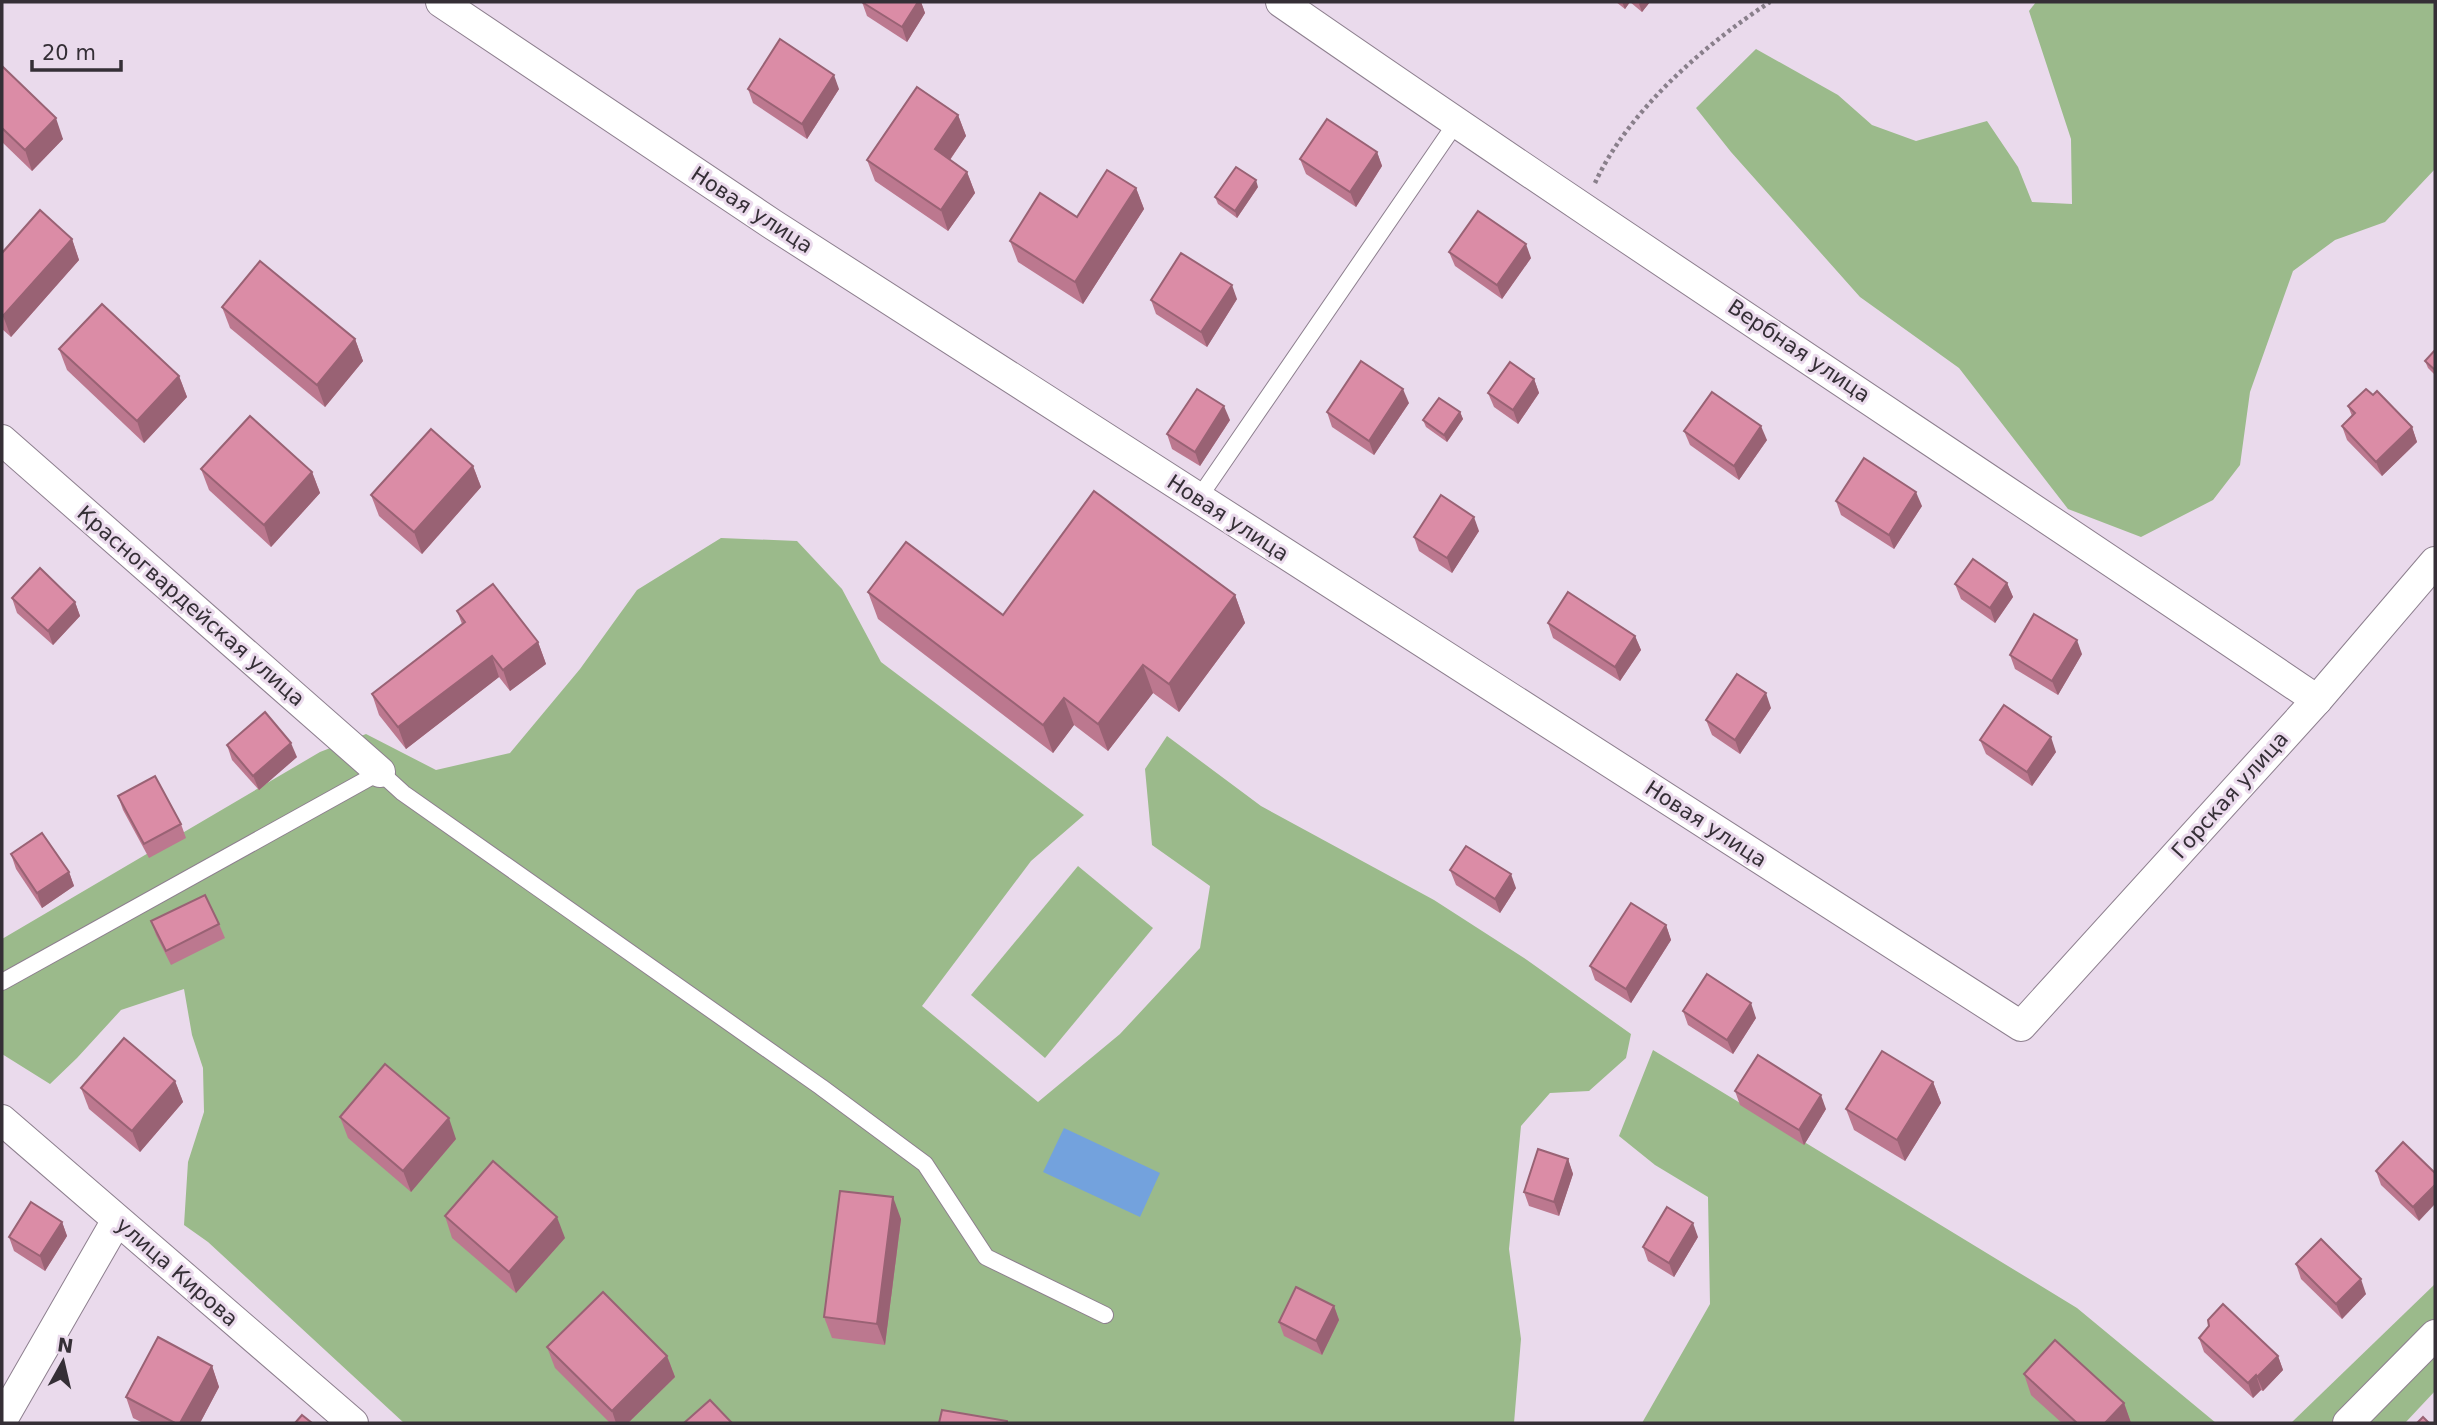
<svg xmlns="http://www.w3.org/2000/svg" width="2437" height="1425" viewBox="0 0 2437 1425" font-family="'DejaVu Sans',sans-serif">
<rect width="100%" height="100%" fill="#eadaec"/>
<g fill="#9bba8b">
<path d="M2036,2H2435V169L2385,222L2335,240L2293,271L2250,392L2240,465L2213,500L2141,537L2068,509L1959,368L1860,297L1731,152L1696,108L1756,49L1838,95L1872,125L1916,141L1987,121L2018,167L2032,202L2072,204L2071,139L2029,11Z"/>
<path d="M721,538L797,541L842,589L881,662L1084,815L1031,861L922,1006L1038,1102L1120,1034L1200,948L1210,886L1152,845L1145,769L1167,736L1261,806L1434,900L1527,960L1631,1034L1626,1058L1589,1091L1550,1093L1521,1126L1509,1249L1521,1339L1514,1423H404L208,1242L184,1225L188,1162L204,1112L203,1068L192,1035L184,989L121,1010L77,1058L50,1084L2,1054V939L320,752L366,734L436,770L510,753L580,669L637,590Z"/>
<path d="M1078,866L1153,928L1045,1058L971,995Z"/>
<path d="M1653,1050L2077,1308L2216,1423H1642L1710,1304L1708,1197L1655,1165L1619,1136Z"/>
<path d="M2435,1284V1391L2405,1423H2291Z"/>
</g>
<path fill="#73a2dd" d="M1064,1128L1160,1173L1140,1217L1043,1172Z"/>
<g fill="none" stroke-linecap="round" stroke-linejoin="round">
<defs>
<g id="service">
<path d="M1198,499L1456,123"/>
<path d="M2,982L380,772L403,793L821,1087L925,1164L986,1257L1105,1315"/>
</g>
<g id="minor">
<path d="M441,2L772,224L2021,1026L2317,700L2435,562"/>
<path d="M1281,2C1623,239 1972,466 2317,700"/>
<path d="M2,440L380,772"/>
<path d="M2,1120L353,1423"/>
<path d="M2,1420L117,1220"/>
<path d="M2348,1423L2435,1335"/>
</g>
</defs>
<use href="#service" stroke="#8d7f8e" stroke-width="18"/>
<use href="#minor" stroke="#8d7f8e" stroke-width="32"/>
<path stroke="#897f8b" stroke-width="4.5" stroke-dasharray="3.5 3.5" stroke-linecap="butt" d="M1595,183C1628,111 1704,45 1770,2"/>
<use href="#service" stroke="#fff" stroke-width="16"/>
<use href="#minor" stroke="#fff" stroke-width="30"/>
</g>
<g fill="#bc788f">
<path d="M862,2H921L925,13L907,42L867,16Z"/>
<path d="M1616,2H1650L1642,12L1630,2L1625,9Z"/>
<path d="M2,66L63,139L32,171L2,142Z"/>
<path d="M748,89H839L807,139L753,103Z"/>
<path d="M958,115L966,136L950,160L967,172L975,193L948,231L875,181L867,160Z"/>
<path d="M1377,152L1382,166L1356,207L1306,174L1300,159Z"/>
<path d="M1258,187L1237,218L1218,204L1215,197Z"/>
<path d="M1136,188L1144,209L1083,304L1018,262L1010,241L1077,217Z"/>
<path d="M72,239L79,260L11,337L2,329V253Z"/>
<path d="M1449,252L1531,258L1502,299L1455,266Z"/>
<path d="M1237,299L1207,347L1156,314L1151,300Z"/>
<path d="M222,307L355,339L363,361L325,407L230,328Z"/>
<path d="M59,349L179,376L187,397L144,443L67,370Z"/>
<path d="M2435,350V375L2428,368L2425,361Z"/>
<path d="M1534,379L1539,393L1518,424L1494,407L1488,393Z"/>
<path d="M1409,403L1374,455L1332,427L1327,412Z"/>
<path d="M2348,406L2412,427L2417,442L2382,476L2347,440L2342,426L2352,416Z"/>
<path d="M1460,412L1463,419L1447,442L1426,427L1423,420Z"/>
<path d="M1230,420L1200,466L1172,449L1167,434Z"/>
<path d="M1684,431L1767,440L1739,480L1690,445Z"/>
<path d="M473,466L481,487L422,554L379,516L371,495Z"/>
<path d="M201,469L312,472L320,493L271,547L209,490Z"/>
<path d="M1836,501L1922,506L1894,549L1841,515Z"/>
<path d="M1479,531L1452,573L1419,551L1414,537Z"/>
<path d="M2007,583L2013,597L1995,623L1961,599L1955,584Z"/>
<path d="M868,592L1003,615L1235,595L1245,623L1179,712L1153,693L1108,751L1074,725L1053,753L878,619Z"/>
<path d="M12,598L75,602L80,616L53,645L17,613Z"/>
<path d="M457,611L538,642L546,664L510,691L499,677L406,749L379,715L372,694L462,624Z"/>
<path d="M1548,623L1635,636L1641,650L1620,681L1553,638Z"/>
<path d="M2082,654L2058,695L2015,669L2010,655Z"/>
<path d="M1771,708L1740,754L1712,735L1706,720Z"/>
<path d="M1980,740L2056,752L2032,786L1986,754Z"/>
<path d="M227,745L297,757L259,790L232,760Z"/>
<path d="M118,796L181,824L186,838L149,858L123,810Z"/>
<path d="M11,854L69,872L74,886L42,908L16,869Z"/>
<path d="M1450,870L1516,888L1500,913L1456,885Z"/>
<path d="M151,921L219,924L225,938L171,965L156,935Z"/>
<path d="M1666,925L1671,940L1631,1003L1595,980L1590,966Z"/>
<path d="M1683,1011L1756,1018L1733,1054L1688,1025Z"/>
<path d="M175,1081L183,1102L140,1152L89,1109L81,1088Z"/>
<path d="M1933,1082L1941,1103L1905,1161L1854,1130L1846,1109Z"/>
<path d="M1735,1091L1826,1109L1804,1145L1740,1105Z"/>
<path d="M340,1117L456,1139L411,1192L348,1138Z"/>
<path d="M2403,1142L2419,1221L2381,1185L2376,1171Z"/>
<path d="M1568,1159L1573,1174L1559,1216L1529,1206L1524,1192Z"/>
<path d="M445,1216L565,1238L516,1293L452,1238Z"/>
<path d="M901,1219L885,1345L832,1338L824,1317Z"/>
<path d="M62,1222L67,1236L45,1271L14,1251L9,1237Z"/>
<path d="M1698,1237L1674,1277L1648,1261L1643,1247Z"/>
<path d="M2296,1264L2366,1294L2342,1319L2301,1279Z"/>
<path d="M1334,1306L1339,1320L1322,1355L1284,1336L1279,1322Z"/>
<path d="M2199,1338L2278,1356L2283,1370L2263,1391L2261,1390L2253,1398L2204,1352Z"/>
<path d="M547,1347L667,1356L675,1377L628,1423H610L555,1368Z"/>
<path d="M212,1366L219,1387L200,1423H143L133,1418L126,1397Z"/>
<path d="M2024,1374L2124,1403L2131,1423H2062L2031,1395Z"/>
</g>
<g fill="#996274">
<path d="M918,2H921L925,13L907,42L902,27Z"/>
<path d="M1622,2H1630L1625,9Z"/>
<path d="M1641,2H1650L1642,12L1639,4Z"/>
<path d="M834,75L839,89L807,139L802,124Z"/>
<path d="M958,115L966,136L942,171L935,149Z"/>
<path d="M56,118L63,139L32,171L25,150Z"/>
<path d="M1377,152L1382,166L1356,207L1350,192Z"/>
<path d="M967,172L975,193L948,231L941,210Z"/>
<path d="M1256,180L1258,187L1237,218L1235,211Z"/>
<path d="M1136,188L1144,209L1083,304L1075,282Z"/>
<path d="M72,239L79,260L11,337L3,316Z"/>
<path d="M1526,244L1531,258L1502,299L1497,285Z"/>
<path d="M1232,285L1237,299L1207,347L1201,332Z"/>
<path d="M355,339L363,361L325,407L317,385Z"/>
<path d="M179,376L187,397L144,443L137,421Z"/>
<path d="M1534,379L1539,393L1518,424L1513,410Z"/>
<path d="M1403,389L1409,403L1374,455L1369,441Z"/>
<path d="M1224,406L1230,420L1200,466L1195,452Z"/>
<path d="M1460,412L1463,419L1447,442L1444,435Z"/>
<path d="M1761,426L1767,440L1739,480L1734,466Z"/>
<path d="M2412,427L2417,442L2382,476L2376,462Z"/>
<path d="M473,466L481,487L422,554L414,532Z"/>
<path d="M312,472L320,493L271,547L264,525Z"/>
<path d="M1916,492L1922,506L1894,549L1889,535Z"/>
<path d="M1474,517L1479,531L1452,573L1447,558Z"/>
<path d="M2007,583L2013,597L1995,623L1990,608Z"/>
<path d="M1235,595L1245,623L1179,712L1169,684Z"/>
<path d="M75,602L80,616L53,645L48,631Z"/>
<path d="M1635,636L1641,650L1620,681L1615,667Z"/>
<path d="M2077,640L2082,654L2058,695L2052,681Z"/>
<path d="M538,642L546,664L510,691L503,670Z"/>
<path d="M492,656L499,677L406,749L398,727Z"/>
<path d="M1143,665L1153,693L1108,751L1098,724Z"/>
<path d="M1766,693L1771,708L1740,754L1735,740Z"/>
<path d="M1064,698L1074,725L1053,753L1043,725Z"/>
<path d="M2051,737L2056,752L2032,786L2027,772Z"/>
<path d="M291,743L297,757L259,790L253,776Z"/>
<path d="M69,872L74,886L42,908L37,893Z"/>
<path d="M1511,874L1516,888L1500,913L1495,899Z"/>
<path d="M1666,925L1671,940L1631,1003L1626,989Z"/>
<path d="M1751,1003L1756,1018L1733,1054L1727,1040Z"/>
<path d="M175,1081L183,1102L140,1152L132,1131Z"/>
<path d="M1933,1082L1941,1103L1905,1161L1897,1140Z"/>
<path d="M1821,1095L1826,1109L1804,1145L1799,1130Z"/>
<path d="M449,1118L456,1139L411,1192L403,1171Z"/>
<path d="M1568,1159L1573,1174L1559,1216L1554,1202Z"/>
<path d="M2435,1185V1204L2419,1221L2413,1207Z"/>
<path d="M893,1197L901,1219L885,1345L877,1324Z"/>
<path d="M557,1217L565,1238L516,1293L509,1272Z"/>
<path d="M62,1222L67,1236L45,1271L40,1256Z"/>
<path d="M1693,1223L1698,1237L1674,1277L1669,1263Z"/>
<path d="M2361,1279L2366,1294L2342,1319L2336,1304Z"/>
<path d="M1334,1306L1339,1320L1322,1355L1316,1341Z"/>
<path d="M667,1356L675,1377L628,1423H616L612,1411Z"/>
<path d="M2278,1356L2283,1370L2263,1391L2257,1377Z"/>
<path d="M212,1366L219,1387L200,1423H180Z"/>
<path d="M2256,1375L2261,1390L2253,1398L2248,1383Z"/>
<path d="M2124,1403L2131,1423H2105Z"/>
</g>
<g fill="#db8ca6" stroke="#996274" stroke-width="2">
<path d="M862,2H918L902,27Z"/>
<path d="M780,39L834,75L802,124L748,89Z"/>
<path d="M2,66L56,118L25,150L2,128Z"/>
<path d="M917,87L958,115L935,149L967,172L941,210L867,160Z"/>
<path d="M1327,119L1377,152L1350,192L1300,159Z"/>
<path d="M1236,167L1256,180L1235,211L1215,197Z"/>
<path d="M1107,170L1136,188L1075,282L1010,241L1040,193L1077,217Z"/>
<path d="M40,210L72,239L3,316L2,314V253Z"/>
<path d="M1478,211L1526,244L1497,285L1449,252Z"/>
<path d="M1181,253L1232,285L1201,332L1151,300Z"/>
<path d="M260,261L355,339L317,385L222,307Z"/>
<path d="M102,304L179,376L137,421L59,349Z"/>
<path d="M2435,350V370L2425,361Z"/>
<path d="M1361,361L1403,389L1369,441L1327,412Z"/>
<path d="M1510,362L1534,379L1513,410L1488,393Z"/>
<path d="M1197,389L1224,406L1195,452L1167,434Z"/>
<path d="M2366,389L2373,395L2377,391L2412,427L2376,462L2342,426L2355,413L2348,406Z"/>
<path d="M1712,392L1761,426L1734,466L1684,431Z"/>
<path d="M1439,398L1460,412L1444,435L1423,420Z"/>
<path d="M250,416L312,472L264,525L201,469Z"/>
<path d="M431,429L473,466L414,532L371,495Z"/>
<path d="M1864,458L1916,492L1889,535L1836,501Z"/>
<path d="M1094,491L1235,595L1169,684L1143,665L1098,724L1064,698L1043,725L868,592L906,542L1003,615Z"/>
<path d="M1441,495L1474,517L1447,558L1414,537Z"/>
<path d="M1973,559L2007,583L1990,608L1955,584Z"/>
<path d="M40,568L75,602L48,631L12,598Z"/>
<path d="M493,584L538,642L503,670L492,656L398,727L372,694L465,622L457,611Z"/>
<path d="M1568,592L1635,636L1615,667L1548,623Z"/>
<path d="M2034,614L2077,640L2052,681L2010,655Z"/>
<path d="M1737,674L1766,693L1735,740L1706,720Z"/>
<path d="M2004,705L2051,737L2027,772L1980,740Z"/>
<path d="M265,712L291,743L253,776L227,745Z"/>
<path d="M155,776L181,824L144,844L118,796Z"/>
<path d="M42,833L69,872L37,893L11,854Z"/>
<path d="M1466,846L1511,874L1495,899L1450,870Z"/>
<path d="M205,895L219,924L166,951L151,921Z"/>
<path d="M1631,903L1666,925L1626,989L1590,966Z"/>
<path d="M1707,974L1751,1003L1727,1040L1683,1011Z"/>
<path d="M124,1038L175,1081L132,1131L81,1088Z"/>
<path d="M1882,1051L1933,1082L1897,1140L1846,1109Z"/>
<path d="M1758,1055L1821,1095L1799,1130L1735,1091Z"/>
<path d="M385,1064L449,1118L403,1171L340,1117Z"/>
<path d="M2403,1142L2435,1173V1185L2413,1207L2376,1171Z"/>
<path d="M1538,1149L1568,1159L1554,1202L1524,1192Z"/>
<path d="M493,1161L557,1217L509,1272L445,1216Z"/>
<path d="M840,1191L893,1197L877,1324L824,1317Z"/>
<path d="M31,1202L62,1222L40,1256L9,1237Z"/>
<path d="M1667,1207L1693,1223L1669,1263L1643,1247Z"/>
<path d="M2321,1239L2361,1279L2336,1304L2296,1264Z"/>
<path d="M1296,1287L1334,1306L1316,1341L1279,1322Z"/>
<path d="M603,1292L667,1356L612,1411L547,1347Z"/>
<path d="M2223,1304L2278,1356L2257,1377L2256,1375L2248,1383L2199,1338L2209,1326L2208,1320Z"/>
<path d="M158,1337L212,1366L180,1423H175L126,1397Z"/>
<path d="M2055,1340L2124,1403L2105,1423H2077L2024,1374Z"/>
<path d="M710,1400L732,1423H684Z"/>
<path d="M942,1410L1007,1421V1423H939Z"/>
<path d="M302,1415L312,1423H295Z"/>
<path d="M2423,1417L2429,1423H2417Z"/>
</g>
<g text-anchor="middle" stroke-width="6" stroke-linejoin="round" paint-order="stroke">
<g font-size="21" fill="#352f36" stroke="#eadaec">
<text transform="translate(752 210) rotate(33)" y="7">Новая улица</text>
<text transform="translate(1799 351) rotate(34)" y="7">Вербная улица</text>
<text transform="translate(1228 518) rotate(33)" y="7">Новая улица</text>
<text transform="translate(191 606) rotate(41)" y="7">Красногвардейская улица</text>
<text transform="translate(2230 795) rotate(-48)" y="7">Горская улица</text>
<text transform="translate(1706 824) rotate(33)" y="7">Новая улица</text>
<text transform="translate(177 1272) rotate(41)" y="7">улица Кирова</text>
</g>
</g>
<rect width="2437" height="1425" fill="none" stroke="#352f36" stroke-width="7"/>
<g transform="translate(63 1362) rotate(8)" stroke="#eadaec" stroke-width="5" paint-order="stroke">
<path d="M0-5L12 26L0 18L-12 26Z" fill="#352f36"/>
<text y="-10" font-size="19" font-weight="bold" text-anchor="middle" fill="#352f36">N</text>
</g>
<path d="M32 60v10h89v-10" fill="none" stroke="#352f36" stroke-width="3.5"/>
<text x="42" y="60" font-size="21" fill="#352f36" stroke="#eadaec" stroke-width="5" paint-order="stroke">20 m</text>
</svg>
